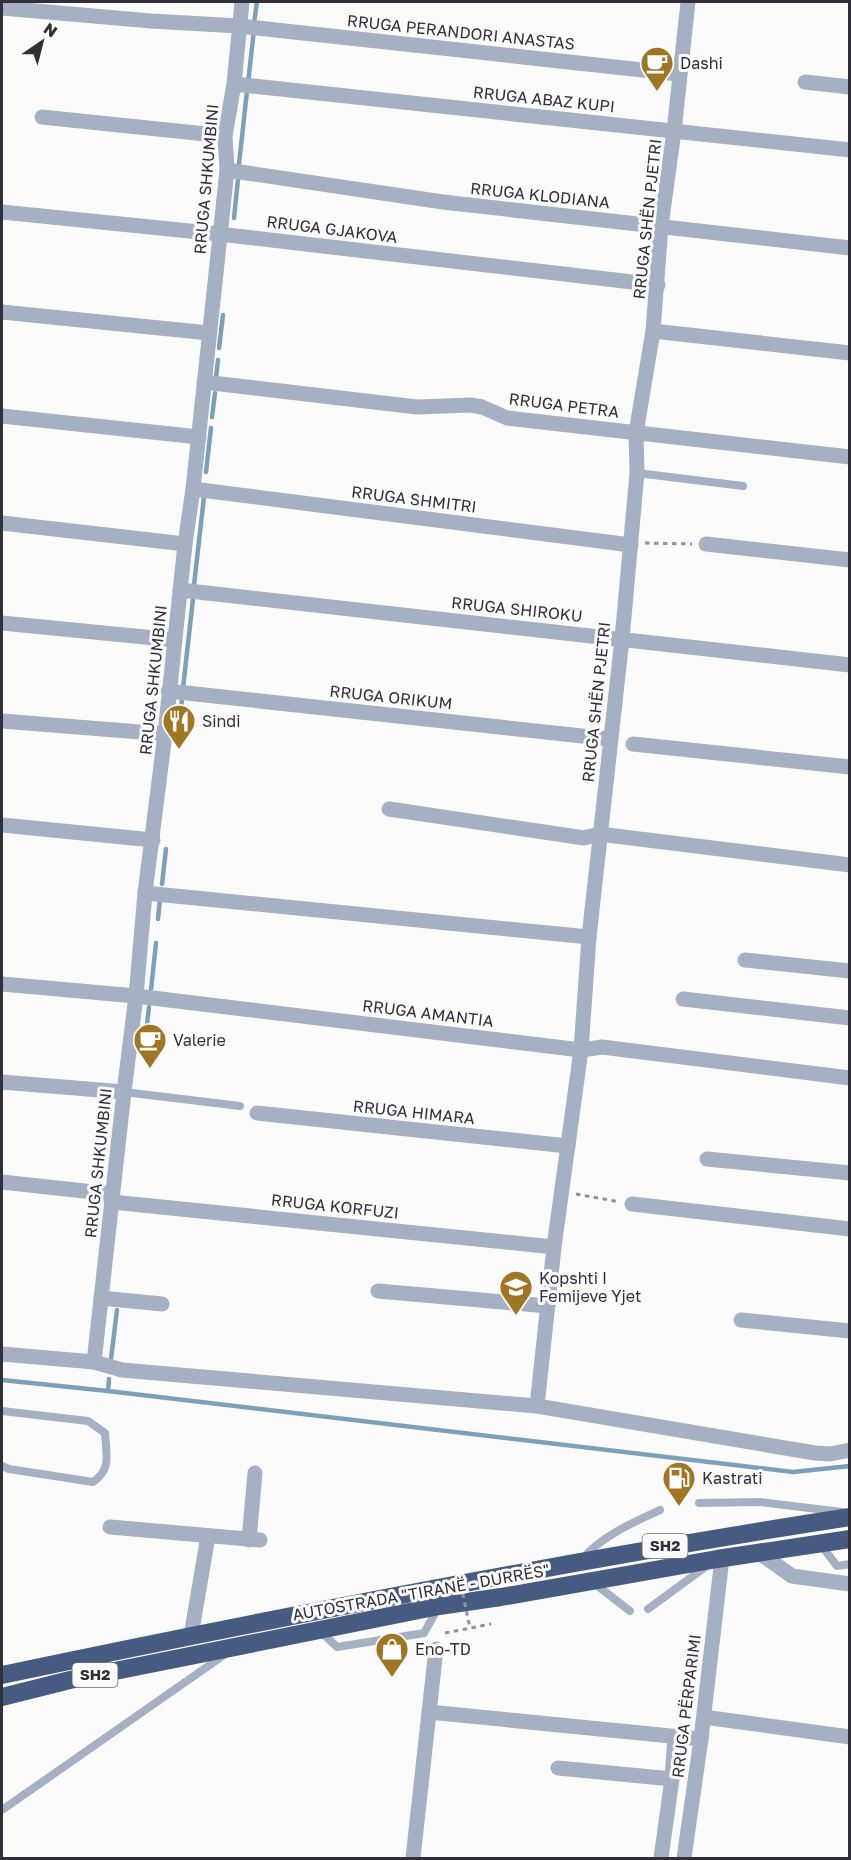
<svg xmlns="http://www.w3.org/2000/svg" width="851" height="1860" viewBox="0 0 851 1860" font-family="'Golos Text',sans-serif">
<rect width="100%" height="100%" fill="#fbfbfb"/>
<g fill="none" stroke-linecap="round" stroke-linejoin="round">
<g stroke="#7da0b8" stroke-width="4.5">
<path d="M254,23L257,2"/>
<path d="M248,83L254,30"/>
<path d="M239,164L247,91"/>
<path d="M234,218L238,179"/>
<path d="M219,348L223,315"/>
<path d="M216,378L218,360"/>
<path d="M212,417L215,393"/>
<path d="M206,472L211,428"/>
<path d="M194,585L204,497"/>
<path d="M183,688L193,599"/>
<path d="M179,728L182,699"/>
<path d="M162,884L166,849"/>
<path d="M158,919L160,899"/>
<path d="M151,990L156,943"/>
<path d="M144,1050L149,1007"/>
<path d="M111,1359L117,1310"/>
<path d="M109,1379L108,1391L793,1472L850,1466"/>
<path d="M2,1380L108,1391"/>
</g>
<g stroke="#939297" stroke-width="3" stroke-dasharray="4.5 4.5" stroke-linecap="butt">
<path d="M645,543L692,544"/>
<path d="M576,1194L620,1202"/>
<path d="M445,1633L491,1624"/>
</g>
<g stroke="#a6b0c3" stroke-width="8">
<path d="M637,473L743,486"/>
<path d="M124,1092L240,1106"/>
<path d="M2,1411L88,1421L105,1433C106,1454 112,1469 93,1482L9,1469L2,1466"/>
<path d="M699,1503L760,1502L842,1512"/>
<path d="M820,1544L837,1566L850,1564"/>
<path d="M583,1558C602,1536 634,1522 660,1510"/>
<path d="M595,1584L630,1611"/>
<path d="M648,1609L708,1565"/>
<path d="M320,1631L337,1647L424,1633L438,1608"/>
<path d="M2,1810L224,1655"/>
</g>
<g stroke="#a6b0c3" stroke-width="15">
<path d="M2,8L151,21L239,26L679,74"/>
<path d="M805,82L850,87"/>
<path d="M234,84L850,150"/>
<path d="M42,117L225,136"/>
<path d="M227,170L443,202L850,248"/>
<path d="M2,212L219,234L658,285"/>
<path d="M2,312L209,333"/>
<path d="M653,331L850,353"/>
<path d="M204,382L417,407L471,405L482,407L507,418L850,457"/>
<path d="M2,416L199,437"/>
<path d="M193,489L631,545"/>
<path d="M2,523L185,544"/>
<path d="M706,544L850,560"/>
<path d="M180,590L850,665"/>
<path d="M2,623L175,640"/>
<path d="M168,691L610,739"/>
<path d="M2,721L165,734"/>
<path d="M633,744L850,767"/>
<path d="M389,809L584,838L599,834L850,865"/>
<path d="M2,825L153,840"/>
<path d="M145,893L589,937"/>
<path d="M745,960L850,971"/>
<path d="M2,984L136,996L581,1050L602,1047L850,1078"/>
<path d="M683,999L850,1018"/>
<path d="M2,1082L124,1092"/>
<path d="M257,1113L568,1146"/>
<path d="M707,1159L850,1173"/>
<path d="M2,1182L112,1194"/>
<path d="M112,1202L554,1247"/>
<path d="M632,1204L850,1229"/>
<path d="M378,1291L548,1306"/>
<path d="M101,1298L162,1304"/>
<path d="M741,1320L850,1331"/>
<path d="M2,1354L94,1362L122,1370L537,1406L815,1453L830,1454L850,1450"/>
<path d="M94,1362L124,1092L136,996L145,893L165,734L185,544L193,489L227,170L225,136L234,84L242,2"/>
<path d="M537,1406L554,1247L581,1050L589,937L622,639L637,473L636,433L653,331L661,226L674,131L688,2"/>
<path d="M110,1527L260,1540"/>
<path d="M249,1540L255,1473"/>
<path d="M758,1552L792,1576L850,1584"/>
<path d="M191,1636L208,1536"/>
<path d="M429,1712L701,1739"/>
<path d="M704,1717L850,1737"/>
<path d="M558,1768L672,1779"/>
<path d="M413,1858L436,1649"/>
<path d="M661,1858L672,1779L675,1737"/>
<path d="M684,1858L701,1739L722,1558"/>
</g>
<g stroke="#475a81" stroke-width="18">
<path d="M2,1675C283,1616 565,1561 850,1517"/>
<path d="M2,1697L70,1680L439,1606L501,1597L717,1559L850,1539"/>
</g>
<path stroke="#939297" stroke-width="3" stroke-dasharray="4.5 4.5" stroke-linecap="butt" d="M459,1576L470,1628"/>
</g>
<defs>
<symbol id="cafe-pin" viewBox="-11 -11 22 30"><path d="M0 17L-7.5 6A9.5 9.5 0 1 1 7.5 6Z" fill="#a07625" stroke="#fbfbfb"/><path d="M-5.5-4.5H6V0H3Q3 3.5 0 3.5H-2.5Q-5.5 3.5-5.5 0ZM3-3.2v2h1.7v-2ZM-6 4.5H4V6H-6Z" fill="#fff"/></symbol>
<symbol id="restaurant-pin" viewBox="-11 -11 22 30"><path d="M0 17L-7.5 6A9.5 9.5 0 1 1 7.5 6Z" fill="#a07625" stroke="#fbfbfb"/><path d="M-5-6h1v4h1v-4h1v4h1v-4h1v5L-1.5 .5V6h-2V.5L-5-1ZM5-6V6H3V1.5H1.5Q1.5-4 5-6Z" fill="#fff"/></symbol>
<symbol id="school-pin" viewBox="-11 -11 22 30"><path d="M0 17L-7.5 6A9.5 9.5 0 1 1 7.5 6Z" fill="#a07625" stroke="#fbfbfb"/><path d="M0-5L7-2L0 1L-7-2ZM-4 1L0 2.5L4 1V4Q0 6-4 4Z" fill="#fff"/></symbol>
<symbol id="fuel-pin" viewBox="-11 -11 22 30"><path d="M0 17L-7.5 6A9.5 9.5 0 1 1 7.5 6Z" fill="#a07625" stroke="#fbfbfb"/><path d="M-5.5-6h7V0h2V4h1.3V-2.5L3-4.5l.8-.8L6-3V5H2.5V1h-1V6h-7ZM-4.2-4.7v3.2H.2V-4.7Z" fill="#fff"/></symbol>
<symbol id="shop-pin" viewBox="-11 -11 22 30"><path d="M0 17L-7.5 6A9.5 9.5 0 1 1 7.5 6Z" fill="#a07625" stroke="#fbfbfb"/><path d="M-5-2.5h2.3a2.7 3.5 0 0 1 5.4 0H5L5.5 6h-11ZM-1.5-2.5h3a1.5 2.3 0 0 0-3 0Z" fill="#fff"/></symbol>
</defs>
<g fill-rule="evenodd">
<use href="#cafe-pin" x="638" y="44" width="38" height="52"/>
<use href="#restaurant-pin" x="160" y="702" width="38" height="52"/>
<use href="#cafe-pin" x="131" y="1021" width="38" height="52"/>
<use href="#school-pin" x="497" y="1268" width="38" height="52"/>
<use href="#fuel-pin" x="660" y="1459" width="38" height="52"/>
<use href="#shop-pin" x="373" y="1630" width="38" height="52"/>
</g>
<g text-anchor="middle" stroke-width="6" stroke-linejoin="round" paint-order="stroke">
<g fill="#fbfbfb" stroke="#6e6c73" stroke-width="1.5">
<rect x="642.5" y="1534" width="45" height="24" rx="4.5"/>
<rect x="72.5" y="1663" width="45" height="24" rx="4.5"/>
</g>
<g font-size="15" font-weight="bold" fill="#312f39">
<text x="665" y="1551">SH2</text>
<text x="95" y="1680">SH2</text>
</g>
<g font-size="16" fill="#312f39" stroke="#fbfbfb">
<text transform="translate(461 32) rotate(6)" y="6">RRUGA PERANDORI ANASTAS</text>
<text transform="translate(544 99) rotate(6)" y="6">RRUGA ABAZ KUPI</text>
<text transform="translate(206 179) rotate(-85)" y="6">RRUGA SHKUMBINI</text>
<text transform="translate(540 195) rotate(6)" y="6">RRUGA KLODIANA</text>
<text transform="translate(647 219) rotate(-84)" y="6">RRUGA SHËN PJETRI</text>
<text transform="translate(332 229) rotate(7)" y="6">RRUGA GJAKOVA</text>
<text transform="translate(564 405) rotate(7)" y="6">RRUGA PETRA</text>
<text transform="translate(414 499) rotate(7)" y="6">RRUGA SHMITRI</text>
<text transform="translate(517 609) rotate(6)" y="6">RRUGA SHIROKU</text>
<text transform="translate(153 680) rotate(-84)" y="6">RRUGA SHKUMBINI</text>
<text transform="translate(391 697) rotate(6)" y="6">RRUGA ORIKUM</text>
<text transform="translate(596 702) rotate(-84)" y="6">RRUGA SHËN PJETRI</text>
<text transform="translate(428 1013) rotate(7)" y="6">RRUGA AMANTIA</text>
<text transform="translate(414 1112) rotate(6)" y="6">RRUGA HIMARA</text>
<text transform="translate(98 1163) rotate(-84)" y="6">RRUGA SHKUMBINI</text>
<text transform="translate(335 1206) rotate(6)" y="6">RRUGA KORFUZI</text>
<text transform="translate(421 1592) rotate(-10)" y="6">AUTOSTRADA "TIRANË - DURRËS"</text>
<text transform="translate(686 1706) rotate(-83)" y="6">RRUGA PËRPARIMI</text>
</g>
<g font-size="16" fill="#312f39" stroke="#fbfbfb" text-anchor="start">
<text x="680" y="69">Dashi</text>
<text x="202" y="727">Sindi</text>
<text x="173" y="1046">Valerie</text>
<text x="539" y="1284">Kopshti I<tspan x="539" dy="18">Femijeve Yjet</tspan></text>
<text x="702" y="1484">Kastrati</text>
<text x="415" y="1655">Eno-TD</text>
</g>
</g>
<rect width="851" height="1860" fill="none" stroke="#312f39" stroke-width="6"/>
<g transform="translate(42 42) rotate(35)" stroke="#fbfbfb" stroke-width="4.5" paint-order="stroke">
<path d="M0-4.5L10 22L0 15L-10 22Z" fill="#312f39"/>
<text y="-9" font-size="16" font-weight="bold" text-anchor="middle" fill="#312f39">N</text>
</g>
</svg>
